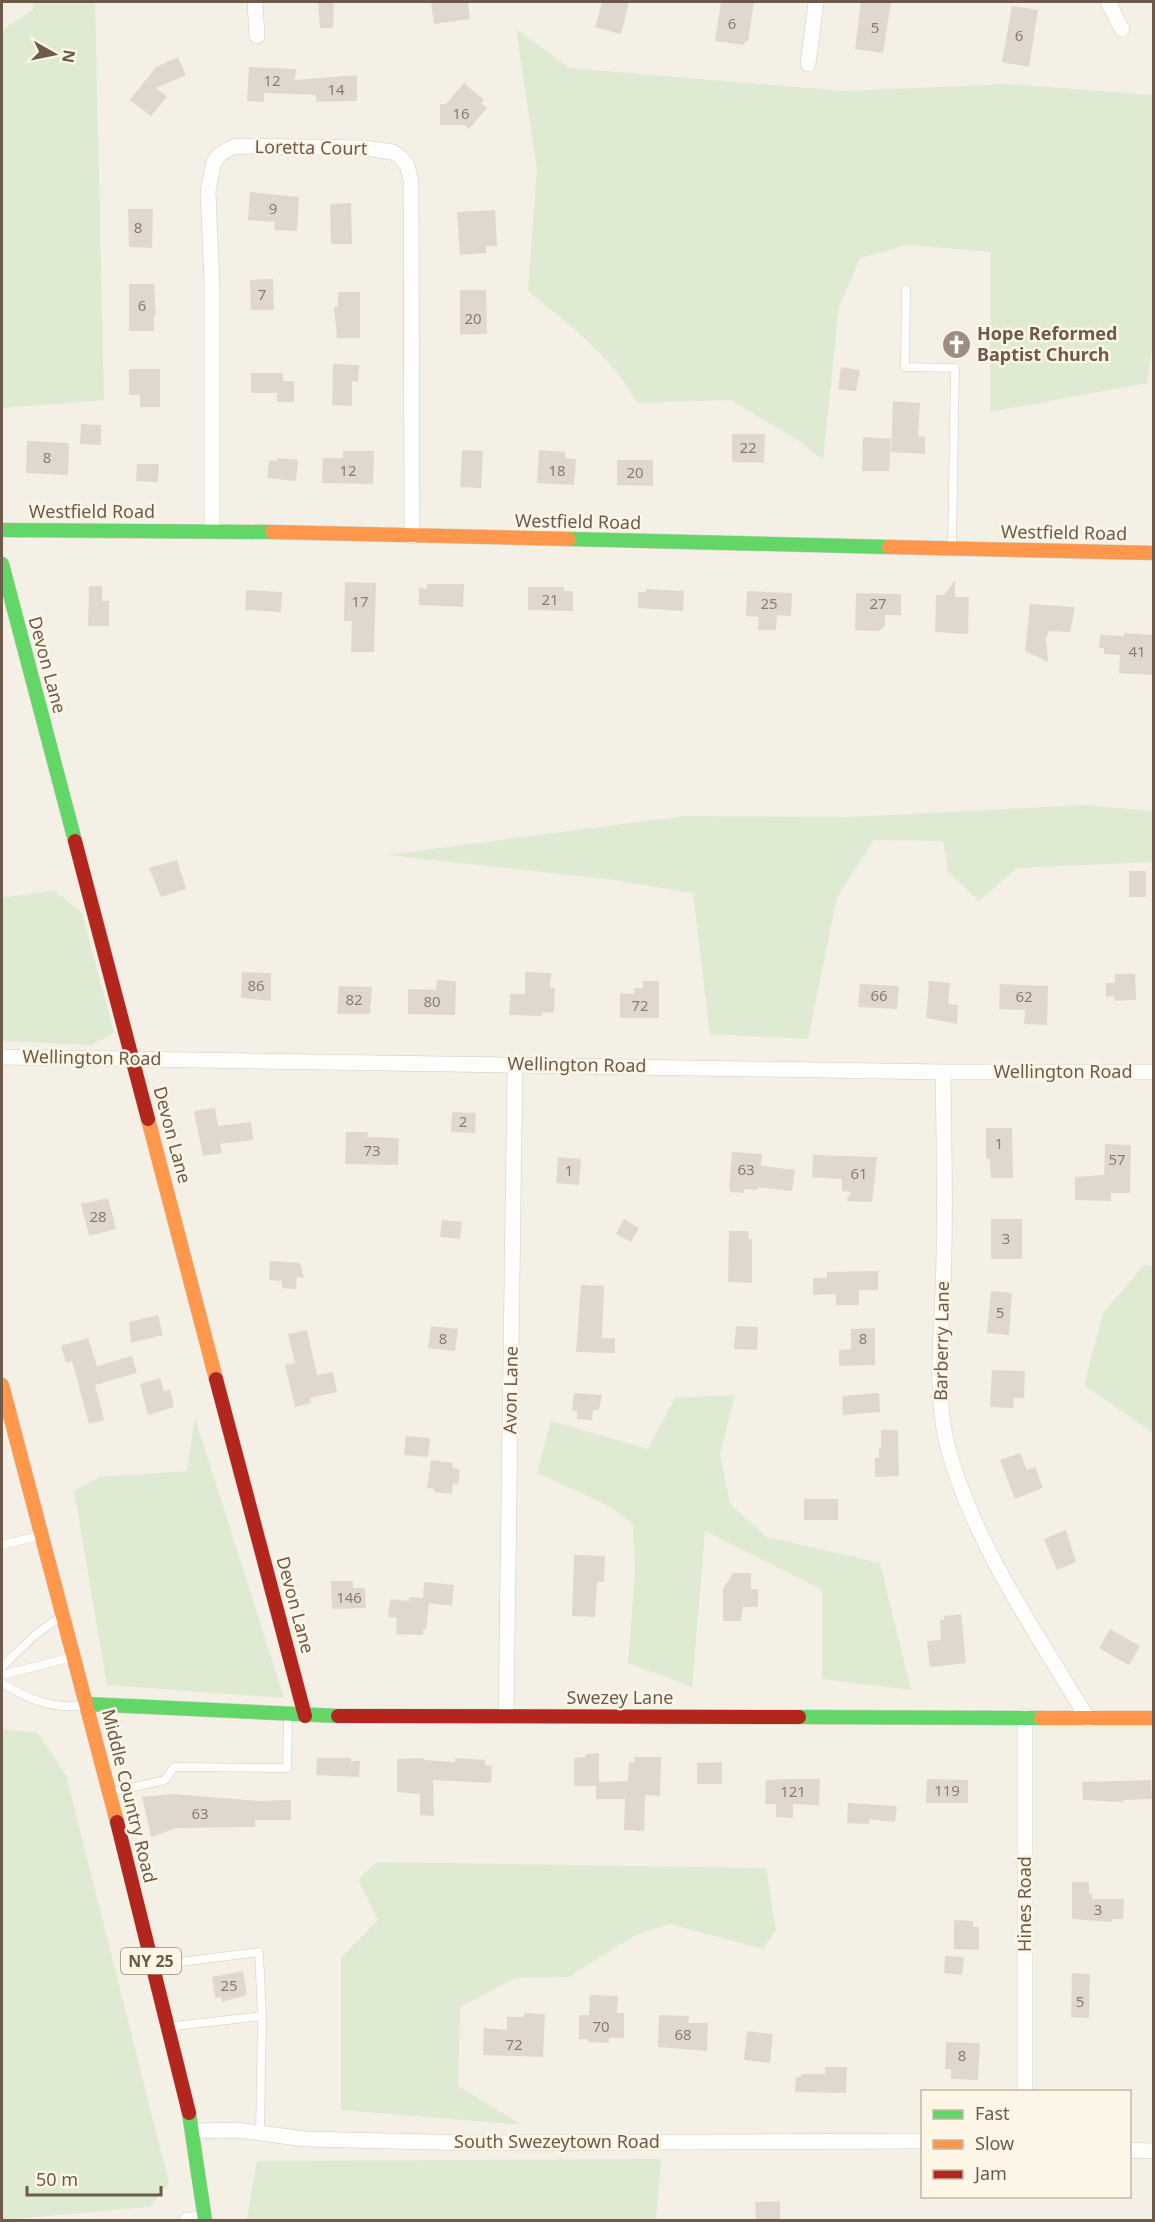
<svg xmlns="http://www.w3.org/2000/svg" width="1155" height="2222" viewBox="0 0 1155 2222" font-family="'Noto Sans',sans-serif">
<rect width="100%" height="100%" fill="#f4f0e6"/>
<g fill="#deead1">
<path d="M33,2H95L104,400L2,408V30L33,10Z"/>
<path d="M516,29L570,68L844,91L1009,84L1153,95L1154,336L1147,383L990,412V252L907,245L860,258L839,307L823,460L798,440L731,400L637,403C612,356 568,324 528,291L537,169Z"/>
<path d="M1083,805L1153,811V862L1017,868L979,901L948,872L943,841L874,840L837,897L808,1039L710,1034L693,893L614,880L387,855L684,816L850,817Z"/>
<path d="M54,890L82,913L114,1032L92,1045L2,1041V898Z"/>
<path d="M1144,1265L1153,1266V1433L1084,1385L1103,1313Z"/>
<path d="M735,1395L720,1454L730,1504L767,1537L880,1563L911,1690L822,1679V1590L705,1531L692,1687L628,1663L635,1572L633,1524L607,1505L537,1473L551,1421L648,1449L675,1398Z"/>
<path d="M195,1418L284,1698L107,1685L74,1491L100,1477L187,1471Z"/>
<path d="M2,1729L38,1733L66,1775L169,2183L150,2207L2,2220Z"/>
<path d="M377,1862L766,1868L776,1930L763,1949L670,1924L633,1936L569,1977L515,1978L460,2007L458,2086L522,2125L341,2110V1958L378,1920L358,1879Z"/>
<path d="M661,2159L656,2220H247L257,2161Z"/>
</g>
<g fill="#e0d8cf">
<path d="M318,2H334L333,28H320Z"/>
<path d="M431,2H468L470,19L434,24Z"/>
<path d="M602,2H629L621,34L595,27Z"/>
<path d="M721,2H754L748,42L745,41L744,45L715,41Z"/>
<path d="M861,2H891L883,53L855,49Z"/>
<path d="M1012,6L1038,10L1029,67L1002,62Z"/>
<path d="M178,57L186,75L156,88L167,97L151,116L130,100L156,67Z"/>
<path d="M249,67L296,69L295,80L357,75V101L316,102V95L264,93V102L247,101Z"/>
<path d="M464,83L484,100L481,103L487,108L469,129L464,125H440V104H446Z"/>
<path d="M250,192L299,197L297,231L274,230L275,222L248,220Z"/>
<path d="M351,203L352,244H331L330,204Z"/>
<path d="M128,209H153L152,248L129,247Z"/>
<path d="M495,210L497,246H486V253L460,255L457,212Z"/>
<path d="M273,279L274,310H251L250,280Z"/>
<path d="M129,284H154L156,315H154V331H129Z"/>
<path d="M460,290H486L487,334L460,335Z"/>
<path d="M338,292H360V338H337L334,307H338Z"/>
<path d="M333,364L359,365L358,382L352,381V406L332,405Z"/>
<path d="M841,367L860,370L856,391L838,389Z"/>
<path d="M129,369H160V407H140V395H129Z"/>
<path d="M251,373H283V381H294V402H277V393H251Z"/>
<path d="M893,401L920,403L918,436L925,437V454L891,452Z"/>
<path d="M81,424L101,425V445L80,444Z"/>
<path d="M732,434H765L764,463L732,462Z"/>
<path d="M863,437L891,439L889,471H862Z"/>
<path d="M27,441L69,443L68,475L26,473Z"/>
<path d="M462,450L483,451L481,488L460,487Z"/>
<path d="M539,450L565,452V458L576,459L574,485L537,483Z"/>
<path d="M343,451H374L373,484L322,483L323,458H343Z"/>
<path d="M277,458L298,460L296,481L267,478L269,460L277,461Z"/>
<path d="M617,460H653V486L617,485Z"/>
<path d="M137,464H159L158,482L136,481Z"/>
<path d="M955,580V597H969L968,634L935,632L936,595H944Z"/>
<path d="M345,582L376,583L374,652H351L352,621H344Z"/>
<path d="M427,584H464L463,607L419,605V588L427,589Z"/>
<path d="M89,586H102V601H109V626H88Z"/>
<path d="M528,587H564V591H573V611L528,610Z"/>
<path d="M646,589L684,591L683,611L638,608V592H646Z"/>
<path d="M246,590L282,592L281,612L245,610Z"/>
<path d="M747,591L792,593L791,616L777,615L776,630H758L759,617L746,616Z"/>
<path d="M856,593L901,594V615H885V626L879,631L855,630Z"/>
<path d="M1030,604L1075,607L1070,632L1049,631L1046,639L1048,662L1025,651Z"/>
<path d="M1124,633L1154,635V675L1119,673L1120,655L1104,654V648H1099L1100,635L1124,636Z"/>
<path d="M177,860L186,889L161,897L149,868Z"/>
<rect x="1129" y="871" width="17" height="26"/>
<path d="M242,972L271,973V1001L241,998Z"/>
<path d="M525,972L551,973L550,988H555L554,1013L542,1012V1016L509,1015L510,994H525Z"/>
<path d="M1115,974H1135L1136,1000L1114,1001V996L1106,997V983H1115Z"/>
<path d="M437,980L456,981L455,1015L408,1014V989L436,990Z"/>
<path d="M643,981H659V1018H620V993L634,994V988H643Z"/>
<path d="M929,981L950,983L948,1004L958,1005L957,1024L926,1018Z"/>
<path d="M860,984L899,986L897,1009L858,1007Z"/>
<path d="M1000,984L1048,986L1047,1025L1024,1024L1025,1010L999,1009Z"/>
<path d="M339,986L372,987L370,1014H337Z"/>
<path d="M215,1108L218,1126L251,1122L253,1140L220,1144L222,1153L203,1156L194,1111Z"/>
<path d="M452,1112L476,1113L475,1133L451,1132Z"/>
<path d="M986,1128H1012L1013,1178H991L990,1159H986Z"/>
<path d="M346,1132H368L367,1137L399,1138L398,1165L345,1164Z"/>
<path d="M1105,1144L1131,1145L1130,1193H1111V1201L1075,1200V1177L1104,1175Z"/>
<path d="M732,1152L762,1154L761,1166L795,1170L792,1191L758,1187V1190L744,1189V1193L731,1192L729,1188Z"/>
<path d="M813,1155L877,1157L872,1202L846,1201L851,1192L842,1191V1179L812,1177Z"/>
<path d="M558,1157L581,1159L579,1185L556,1183Z"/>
<path d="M108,1198L116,1229L89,1236L81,1204Z"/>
<path d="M624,1219L639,1228L631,1242L616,1234Z"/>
<rect x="991" y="1219" width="31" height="40"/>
<path d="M442,1220L462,1222L460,1239L440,1237Z"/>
<path d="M729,1231H749L748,1239H752V1283L728,1282Z"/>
<path d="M270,1261L300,1263L304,1278L297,1277L296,1289L282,1288V1281L269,1280Z"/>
<path d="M878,1271V1290H859V1305H836V1294L813,1295V1278H827V1272Z"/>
<path d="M581,1285L604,1286L602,1338H615V1353L576,1352Z"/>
<path d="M991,1291L1012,1293L1009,1335L987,1333Z"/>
<path d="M158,1315L163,1335L131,1343L129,1322Z"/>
<path d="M431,1326L458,1329L455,1351L428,1348Z"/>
<path d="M736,1326L758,1327L757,1350L734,1349Z"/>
<path d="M875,1328V1365L839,1366V1350L851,1349V1329Z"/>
<path d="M307,1330L317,1375L333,1372L337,1392L310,1398L311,1403L295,1407L285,1365L295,1363L288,1334Z"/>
<path d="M88,1338L97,1366L132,1356L137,1373L95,1385L104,1420L89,1424L72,1361L66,1363L61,1346Z"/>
<path d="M992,1370L1025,1371L1024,1398H1014L1013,1408L990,1407Z"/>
<path d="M160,1378L164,1391L170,1390L174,1407L148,1415L140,1384Z"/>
<path d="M574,1393L602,1395L599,1410H593L592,1420L577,1419V1411H572Z"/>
<path d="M879,1393L880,1412L843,1415L842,1396Z"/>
<path d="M881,1430H898L899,1476L875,1477V1458H879V1448H881Z"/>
<path d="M406,1436L430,1438L428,1457L404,1455Z"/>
<path d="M1020,1453L1027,1470L1035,1467L1043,1488L1015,1499L1000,1460Z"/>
<path d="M431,1460L453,1463L452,1468L460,1469L458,1484L453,1483L452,1494L434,1492V1489L427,1488Z"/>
<rect x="804" y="1499" width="34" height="21"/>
<path d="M1066,1530L1076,1562L1057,1570L1044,1539Z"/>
<path d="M574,1555L605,1556L604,1582H597L595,1617L572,1616Z"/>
<path d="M733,1573H751V1589H758V1607H743L741,1621H723V1589Z"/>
<path d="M331,1581H353V1588H365L366,1608L332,1609Z"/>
<path d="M424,1582L454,1585L452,1606L429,1603L426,1629H423V1635L396,1634L397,1618L388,1617L390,1599L409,1601L410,1597L423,1598Z"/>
<path d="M961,1614L966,1663L930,1667L927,1641L941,1640L940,1620H944V1616Z"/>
<path d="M1110,1629L1140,1646L1129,1665L1099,1648Z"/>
<path d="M599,1753V1782L628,1781L629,1762L634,1763L635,1757H661L660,1796L645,1795L644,1831L624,1830L625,1799H596V1786H574V1758L585,1757L586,1754Z"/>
<path d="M317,1758H351V1761H360L359,1777L316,1775Z"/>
<path d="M424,1758V1760L455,1762V1758L485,1760V1765L492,1766L491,1783L433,1780L434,1816L420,1815V1794L397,1792V1759Z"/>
<path d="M722,1762V1784H697V1763Z"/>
<path d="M792,1779H820L819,1805L793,1804V1818L776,1817V1804H765L766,1780Z"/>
<path d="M927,1779L968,1780V1803H926Z"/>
<path d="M1151,1780L1152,1799L1123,1800V1802L1083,1800L1082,1782Z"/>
<path d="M172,1794L259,1801L291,1800V1820H255V1827L177,1828L151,1837L142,1797Z"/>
<path d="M848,1803L897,1806L895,1822L869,1819V1824L847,1823Z"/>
<path d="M1072,1882H1089V1894H1092V1899H1124L1123,1919H1112V1922L1072,1919Z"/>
<path d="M954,1920L973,1921V1927H979V1950L954,1949Z"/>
<path d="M945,1956L964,1957L962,1975L944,1973Z"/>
<path d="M243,1971L247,1995L222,2002L221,1997L215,1998L212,1977Z"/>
<path d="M1072,1973L1090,1974L1089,2018L1071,2017Z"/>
<path d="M590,1995L618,1996L617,2013H624V2038H609V2043L588,2042V2039H579V2015H589Z"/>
<path d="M524,2013L545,2014L543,2057L483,2055L484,2028L507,2030V2017H524Z"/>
<path d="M659,2015L689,2016L688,2023H708L707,2051L658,2047Z"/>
<path d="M747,2031L773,2034L770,2063L744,2060Z"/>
<path d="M946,2042L980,2043L978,2080L951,2079V2069H945Z"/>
<path d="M825,2067H847L846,2093L795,2092L796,2077H801V2074H825Z"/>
<path d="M780,2201V2220H756L755,2202Z"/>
</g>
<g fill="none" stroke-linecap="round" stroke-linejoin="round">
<defs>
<g id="lane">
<path d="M906,289L905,367L955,368L952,547"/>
<path d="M2,1545L39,1536"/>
<path d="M2,1667L35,1635L60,1617"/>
<path d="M2,1675L73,1657"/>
<path d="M2,1683C28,1699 52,1710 84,1705"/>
<path d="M112,1792L165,1780L174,1767L287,1768L288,1717"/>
<path d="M157,1965L259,1952L262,2016"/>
<path d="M174,2026L262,2016L260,2135"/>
</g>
<g id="street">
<path d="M255,2L257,36"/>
<path d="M1108,2L1122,29"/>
<path d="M808,64L816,2"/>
<path d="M212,531V283L208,191L214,162L220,154L235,146L364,148L393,152L400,157L407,165L411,181L412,536"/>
<path d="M2,1057L943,1072H1154"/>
<path d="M943,1072C944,1144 946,1218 943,1290C941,1342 935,1393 947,1444C972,1541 1037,1634 1088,1719"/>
<path d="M506,1715L515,1064"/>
<path d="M1025,1717V2092"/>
<path d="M193,2131L237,2130L305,2139L473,2143L922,2141"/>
<path d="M1130,2150L1154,2151"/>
<path d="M187,2220L205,2219"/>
</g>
<g id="fast">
<path d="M2,530L272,532"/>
<path d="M569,539L889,547"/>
<path d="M2,564L75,841"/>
<path d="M87,1704L338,1716"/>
<path d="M799,1717L1041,1718"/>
<path d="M189,2113L205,2220"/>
</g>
<g id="slow">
<path d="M272,532L569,539"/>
<path d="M889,547L1154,553"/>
<path d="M148,1119L216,1379"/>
<path d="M2,1385L117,1822"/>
<path d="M1041,1718H1154"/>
</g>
<g id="jam">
<path d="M75,841L148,1119"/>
<path d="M216,1379L305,1716"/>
<path d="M338,1716L799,1717"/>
<path d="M117,1822L189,2113"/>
</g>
</defs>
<use href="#lane" stroke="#d2cbc2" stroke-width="9"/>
<use href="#street" stroke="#d2cbc2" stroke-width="16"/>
<use href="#fast" stroke="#d3ccc3" stroke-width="15"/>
<use href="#slow" stroke="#d3ccc3" stroke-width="15"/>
<use href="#jam" stroke="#d3ccc3" stroke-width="15"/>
<use href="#lane" stroke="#fdfdfb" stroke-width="8"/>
<use href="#street" stroke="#fdfdfb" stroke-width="15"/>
<use href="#fast" stroke="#63d668" stroke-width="14"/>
<use href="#slow" stroke="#ff974d" stroke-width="14"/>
<use href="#jam" stroke="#b3261e" stroke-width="14"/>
</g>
<defs>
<symbol id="church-disc" viewBox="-11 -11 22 22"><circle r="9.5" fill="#9d8e81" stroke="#fdf6e6"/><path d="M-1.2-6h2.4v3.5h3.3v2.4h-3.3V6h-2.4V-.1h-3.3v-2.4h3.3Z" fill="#fff"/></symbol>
</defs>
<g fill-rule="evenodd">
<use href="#church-disc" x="940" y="328" width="33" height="33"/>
</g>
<g text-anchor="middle" stroke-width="5" stroke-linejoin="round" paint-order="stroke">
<g font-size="15" fill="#8c7c6d">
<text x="732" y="29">6</text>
<text x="875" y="33">5</text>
<text x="1019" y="41">6</text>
<text x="272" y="86">12</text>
<text x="336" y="95">14</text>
<text x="461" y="119">16</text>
<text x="273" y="214">9</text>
<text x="138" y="233">8</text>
<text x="262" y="300">7</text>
<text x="142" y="311">6</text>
<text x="473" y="324">20</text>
<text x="748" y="453">22</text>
<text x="47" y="463">8</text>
<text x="348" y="476">12</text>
<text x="557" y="476">18</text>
<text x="635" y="478">20</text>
<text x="550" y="605">21</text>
<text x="360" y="607">17</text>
<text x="769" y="609">25</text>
<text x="878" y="609">27</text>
<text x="1137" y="657">41</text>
<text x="256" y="991">86</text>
<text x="879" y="1001">66</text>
<text x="1024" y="1002">62</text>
<text x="354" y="1005">82</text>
<text x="432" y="1007">80</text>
<text x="640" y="1011">72</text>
<text x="463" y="1127">2</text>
<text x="999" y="1149">1</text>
<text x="372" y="1156">73</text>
<text x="1117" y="1165">57</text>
<text x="746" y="1175">63</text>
<text x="569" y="1176">1</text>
<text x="859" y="1179">61</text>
<text x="98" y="1222">28</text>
<text x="1006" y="1244">3</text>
<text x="1000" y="1318">5</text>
<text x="443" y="1344">8</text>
<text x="863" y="1344">8</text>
<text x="349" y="1603">146</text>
<text x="947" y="1796">119</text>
<text x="793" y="1797">121</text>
<text x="200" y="1819">63</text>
<text x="1098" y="1915">3</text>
<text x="229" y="1991">25</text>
<text x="1080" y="2007">5</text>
<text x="601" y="2032">70</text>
<text x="683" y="2040">68</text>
<text x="514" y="2050">72</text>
<text x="962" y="2061">8</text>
</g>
<rect fill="#fdf6e6" stroke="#998979" stroke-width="1.5" x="121" y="1948" width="60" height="26" rx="4.5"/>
<g font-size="16" font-weight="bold" fill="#6e5a4a">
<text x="151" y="1967">NY 25</text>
</g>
<g font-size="18" fill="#6e5a4a" stroke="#fdf6e6">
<text transform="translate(311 148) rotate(1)" y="6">Loretta Court</text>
<text x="92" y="518">Westfield Road</text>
<text transform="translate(578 522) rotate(1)" y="6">Westfield Road</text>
<text transform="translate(1064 533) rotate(1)" y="6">Westfield Road</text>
<text transform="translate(47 665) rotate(75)" y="6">Devon Lane</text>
<text transform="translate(92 1058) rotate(1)" y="6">Wellington Road</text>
<text transform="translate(577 1065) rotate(1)" y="6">Wellington Road</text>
<text x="1063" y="1078">Wellington Road</text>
<text transform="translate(172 1135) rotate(75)" y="6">Devon Lane</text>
<text transform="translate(942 1341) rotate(-89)" y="6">Barberry Lane</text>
<text transform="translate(511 1390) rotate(-89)" y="6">Avon Lane</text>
<text transform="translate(295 1605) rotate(75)" y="6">Devon Lane</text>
<text x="620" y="1704">Swezey Lane</text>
<text transform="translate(129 1796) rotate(76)" y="6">Middle Country Road</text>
<text transform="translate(1025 1904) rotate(-90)" y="6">Hines Road</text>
<text x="557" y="2148">South Swezeytown Road</text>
</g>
<g font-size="18" font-weight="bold" fill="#6e5a4a" stroke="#fdf6e6" text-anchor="start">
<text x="977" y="340">Hope Reformed<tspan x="977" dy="21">Baptist Church</tspan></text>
</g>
</g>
<rect width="1155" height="2222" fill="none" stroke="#6e5a4a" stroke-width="6"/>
<rect x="921" y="2090" width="210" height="108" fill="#fdf6e6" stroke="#c4b8a8" stroke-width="1.5"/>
<rect x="933" y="2110" width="30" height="9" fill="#63d668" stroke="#c4b8a8" stroke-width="1.5"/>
<text x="975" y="2120" font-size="18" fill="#6e5a4a">Fast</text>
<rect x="933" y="2140" width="30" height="9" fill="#ff974d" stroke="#c4b8a8" stroke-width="1.5"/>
<text x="975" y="2150" font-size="18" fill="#6e5a4a">Slow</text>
<rect x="933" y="2170" width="30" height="9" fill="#b3261e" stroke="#c4b8a8" stroke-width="1.5"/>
<text x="975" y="2180" font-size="18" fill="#6e5a4a">Jam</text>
<g transform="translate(54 54) rotate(99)" stroke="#fdf6e6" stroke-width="4.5" paint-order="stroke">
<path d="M0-4.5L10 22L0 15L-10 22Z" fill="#6e5a4a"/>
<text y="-9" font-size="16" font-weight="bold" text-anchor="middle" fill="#6e5a4a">N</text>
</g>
<path d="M27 2186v9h134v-9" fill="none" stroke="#6e5a4a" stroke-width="3"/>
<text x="36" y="2186" font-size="18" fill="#6e5a4a" stroke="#fdf6e6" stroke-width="4.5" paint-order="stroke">50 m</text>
</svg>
